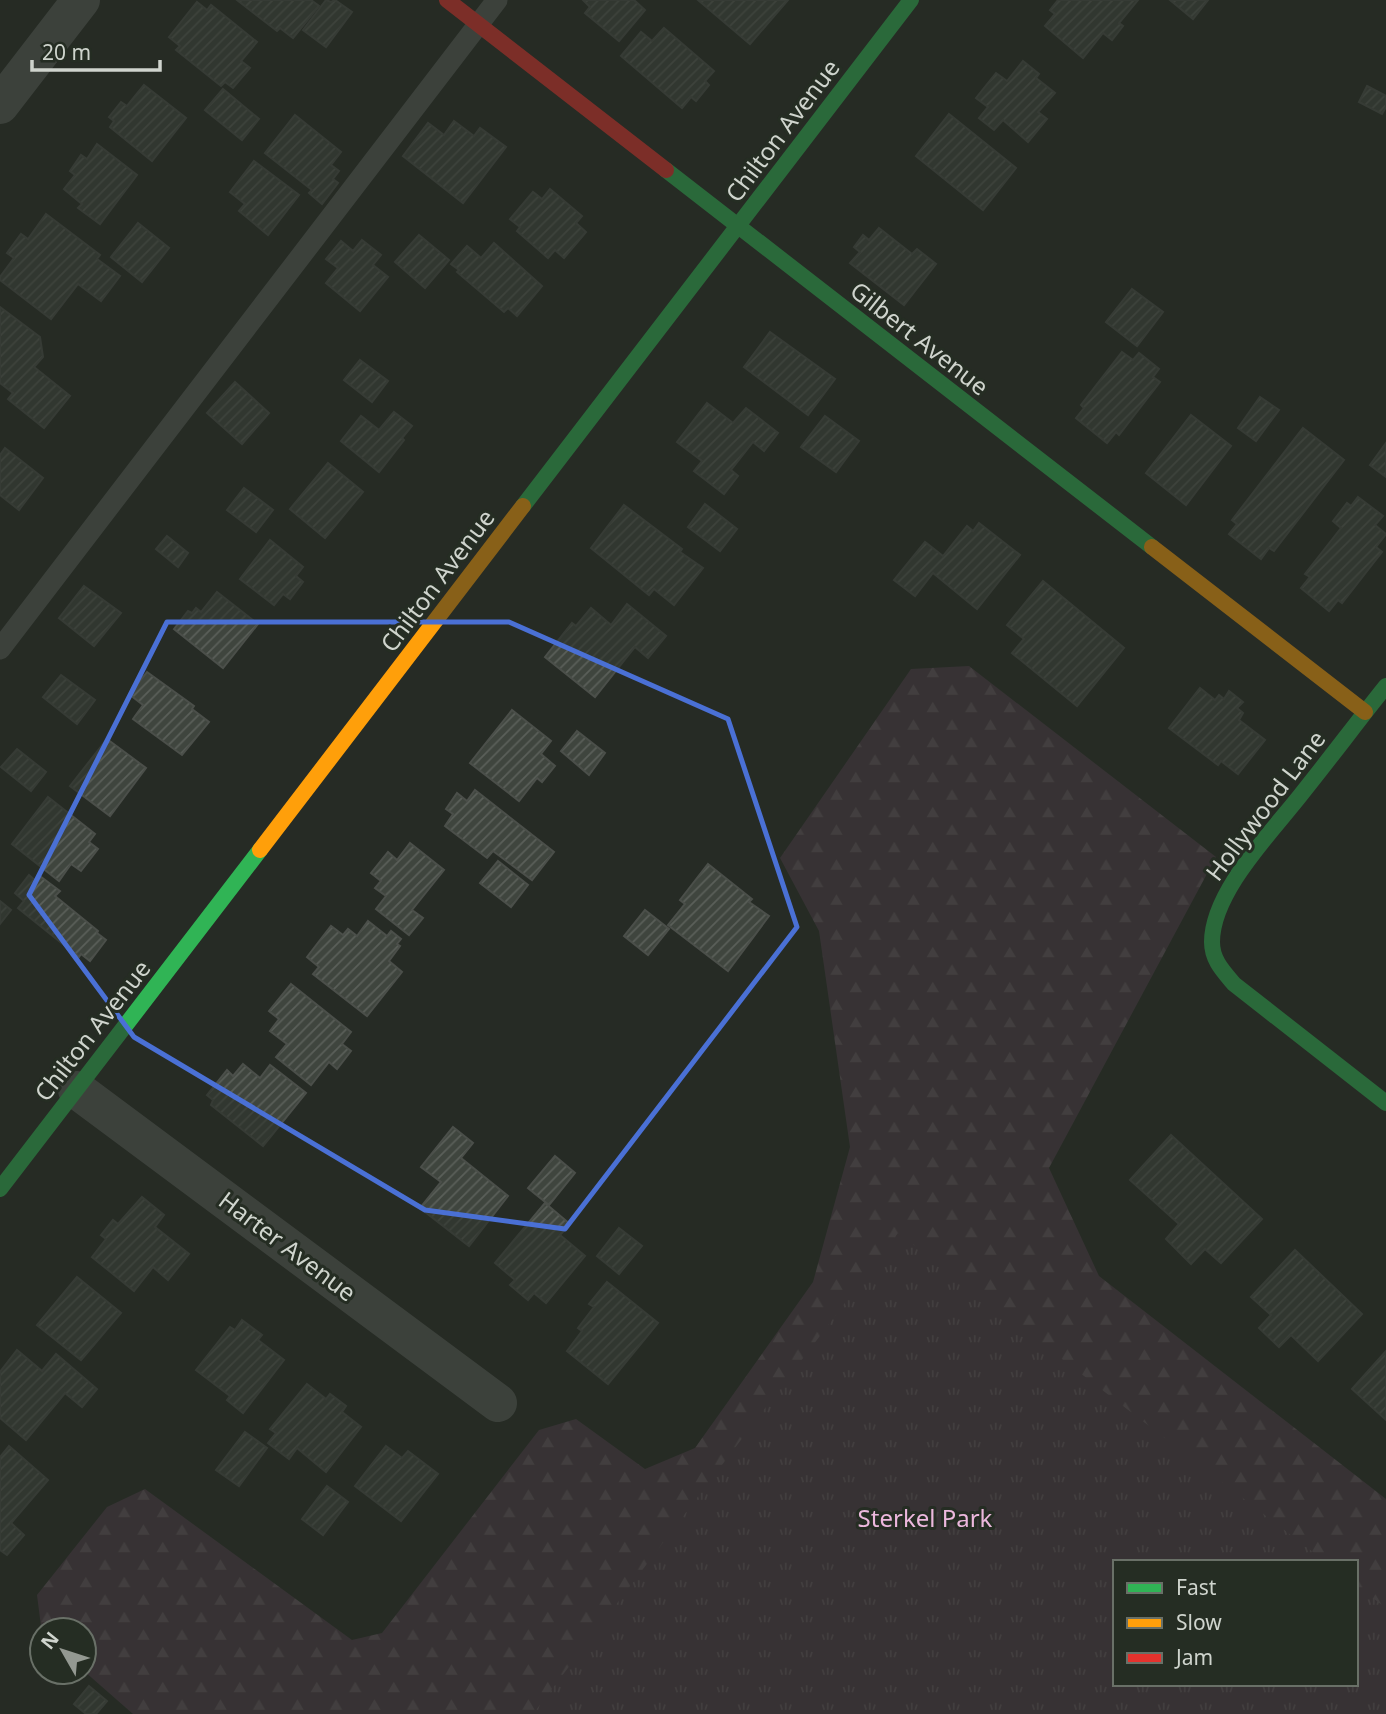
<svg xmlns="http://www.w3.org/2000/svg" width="1386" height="1714" viewBox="0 0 1386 1714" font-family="'Noto Sans',sans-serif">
<defs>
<pattern id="forest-firs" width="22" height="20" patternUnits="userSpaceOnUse" patternTransform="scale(1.75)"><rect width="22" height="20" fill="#4c3b47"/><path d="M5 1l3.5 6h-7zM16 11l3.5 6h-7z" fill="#655660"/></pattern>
<pattern id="park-tufts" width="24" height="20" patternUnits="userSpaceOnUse" patternTransform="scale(1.75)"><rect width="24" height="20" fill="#4c3b47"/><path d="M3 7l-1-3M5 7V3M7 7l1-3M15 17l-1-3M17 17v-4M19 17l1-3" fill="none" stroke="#655660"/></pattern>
<pattern id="building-hatch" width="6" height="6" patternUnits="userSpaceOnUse" patternTransform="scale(1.75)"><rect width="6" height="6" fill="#3f453e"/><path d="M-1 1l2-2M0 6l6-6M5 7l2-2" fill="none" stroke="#5a5f59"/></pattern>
</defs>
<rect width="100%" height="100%" fill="#262b25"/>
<path fill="url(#forest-firs)" d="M969,666L1216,857L1049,1168L1099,1276L1386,1499V1666L1356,1644V1562H1241L1160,1504L667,1714H133L84,1671V1630H42V1634L37,1595L107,1507L145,1489L352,1640L382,1633L539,1430L576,1419L645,1469L695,1448L813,1282L850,1147L819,931L780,858L911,669Z"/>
<path fill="url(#park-tufts)" d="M898,1233L1326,1562H1115V1684H1356V1585L1386,1608V1714H533Z"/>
<g fill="url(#building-hatch)" stroke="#4b4f4a" stroke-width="2">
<path d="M237,0H311L319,6L293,38L280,28L277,31Z"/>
<path d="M326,0L331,2L335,0L352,12L326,47L303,30Z"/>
<path d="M583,0H634L645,10L619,41L585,13L590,7Z"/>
<path d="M698,0H788L750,44Z"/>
<path d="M1058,0H1138L1119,23L1123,26L1112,40L1103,33L1083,58L1045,26L1055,14L1050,10Z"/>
<path d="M1170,0H1208L1193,19Z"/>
<path d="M197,2L207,10L211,5L257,42L241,61L250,68L233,88L225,82L221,86L176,50L180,46L169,37Z"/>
<path d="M664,28L714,71L705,81L709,85L696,101L691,97L682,108L621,56L641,32L652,41Z"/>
<path d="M1023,61L1039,74L1036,78L1055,93L1038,112L1047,119L1028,142L1003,120L994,130L979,118L988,107L976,98L996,73L1007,81Z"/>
<path d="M144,85L186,118L152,161L110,127L114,121L109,117L121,102L127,106Z"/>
<path d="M1367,86L1386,96V107L1382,114L1359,102Z"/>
<path d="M223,89L259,119L242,140L205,110Z"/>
<path d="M949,114L1016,168L983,210L916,156Z"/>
<path d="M295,115L341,152L331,165L339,171L333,179L338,183L322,204L309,193L312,190L265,153Z"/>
<path d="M454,121L474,136L480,128L506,147L463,203L403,156L428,123L444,135Z"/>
<path d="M97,144L137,175L100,224L78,208L82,204L64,189L75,175L70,171L81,155L87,159Z"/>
<path d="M254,161L299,195L268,235L239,211L245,204L230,192Z"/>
<path d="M550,189L582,216L576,223L586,232L564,258L555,250L548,258L517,231L520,227L510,219L533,192L542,199Z"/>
<path d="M46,214L100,255L97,259L120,276L101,301L78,284L51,319L0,280V277L14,258L7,253L21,234L28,239Z"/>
<path d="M138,223L169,248L142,282L111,257Z"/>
<path d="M879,228L912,254L917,249L936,264L904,305L850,263L860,252L854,247L863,235L869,240Z"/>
<path d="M419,235L449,260L425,288L395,262Z"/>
<path d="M362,240L381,255L373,265L388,277L360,311L326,283L338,268L326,259L341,241L353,251Z"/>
<path d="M494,243L542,286L517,316L508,308L504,312L457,272L459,270L451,264L467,246L481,258Z"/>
<path d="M1132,289L1163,312L1137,346L1106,322Z"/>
<path d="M0,307L40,337L43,357L34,367L70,396L44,428L8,399L13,393L0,383Z"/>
<path d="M770,332L835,379L808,415L744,367Z"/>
<path d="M1122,352L1133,360L1139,353L1159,369L1153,377L1160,382L1119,435L1116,432L1107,443L1076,418L1084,408L1081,405Z"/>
<path d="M360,360L388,381L372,402L344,380Z"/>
<path d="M235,382L269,413L242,444L207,413Z"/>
<path d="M1260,397L1279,410L1256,441L1238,428Z"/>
<path d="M707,403L733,423L746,408L778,433L764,451L753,442L731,470L738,476L724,494L694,471L702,461L677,442Z"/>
<path d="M394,412L412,426L402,438L404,440L379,472L341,441L361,416L379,430Z"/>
<path d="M1191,415L1231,446L1186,505L1146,473Z"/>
<path d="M825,416L859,441L836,472L801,447Z"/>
<path d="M1303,428L1344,460L1274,551L1269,548L1261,559L1229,534L1237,524L1232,520Z"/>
<path d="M1386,443V477L1370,465Z"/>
<path d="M5,448L43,478L19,510L0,495V455Z"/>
<path d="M328,463L363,492L325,538L290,509Z"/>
<path d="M244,488L273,510L256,532L227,510Z"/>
<path d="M1358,497L1383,516L1375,525L1386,534L1376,547L1382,552L1342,603L1338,600L1329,611L1301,588L1310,577L1305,574L1341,528L1333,521L1347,503L1351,506Z"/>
<path d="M705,504L737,529L720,551L688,527Z"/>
<path d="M624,505L682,549L680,552L703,568L674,605L654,589L649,595L591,548Z"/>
<path d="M979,523L1020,555L977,609L933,573L915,596L894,580L925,542L943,556L967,526L973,531Z"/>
<path d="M167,536L188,553L178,567L156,549Z"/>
<path d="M270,540L303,567L296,576L303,582L290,599L283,594L274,605L240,579Z"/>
<path d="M1043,581L1124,648L1077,706L1012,653L1024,639L1007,625Z"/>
<path d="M84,586L121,613L94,646L59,618Z"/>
<path d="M217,592L258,624L223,668L174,629L188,611L192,613L196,608L201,612Z"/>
<path d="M627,604L666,636L648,658L635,647L595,697L545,657L572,623L576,626L591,608L611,625Z"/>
<path d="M147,672L194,706L192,709L209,722L182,755L133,719L143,705L129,694Z"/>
<path d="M61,675L95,700L77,724L43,697Z"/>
<path d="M1200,688L1215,700L1219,695L1224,699L1229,691L1243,702L1237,708L1243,713L1239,720L1265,740L1238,774L1221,761L1218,765L1169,728Z"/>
<path d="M512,710L551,741L541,754L555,766L542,782L537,778L519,801L470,763Z"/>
<path d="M577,731L605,753L589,775L561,751Z"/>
<path d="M107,739L146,768L110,816L70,786Z"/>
<path d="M17,749L46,772L31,791L1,767Z"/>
<path d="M475,790L554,852L532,880L493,851L487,858L445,826L453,814L446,809L457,793L467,801Z"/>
<path d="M48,797L95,834L89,842L98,849L81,871L71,864L59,881L12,844Z"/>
<path d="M410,843L444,870L412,910L423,918L409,935L376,909L386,896L375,888L381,881L371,873L388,852L397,860Z"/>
<path d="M498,861L528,885L511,907L480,883Z"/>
<path d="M708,864L752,899L749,902L769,916L728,971L668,925L685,904L680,900Z"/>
<path d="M29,875L37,882L41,877L60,891L55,896L98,931L97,933L106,940L90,961L81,954L79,957L18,908L24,901L15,893Z"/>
<path d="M0,901L11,910L0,924Z"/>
<path d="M645,910L669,929L648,955L624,936Z"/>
<path d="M368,921L387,936L391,931L401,939L397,944L400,946L389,961L402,972L367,1016L313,974L319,967L307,957L331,926L343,935L348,929L357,936Z"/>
<path d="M291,984L351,1032L342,1044L351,1051L337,1069L329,1062L311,1085L276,1057L287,1044L270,1031L279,1019L269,1011Z"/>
<path d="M243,1064L260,1078L270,1065L306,1093L263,1146L211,1105L213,1100L207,1095L227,1070L233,1076Z"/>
<path d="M453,1127L473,1143L461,1158L508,1196L469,1246L420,1208L441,1182L421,1167Z"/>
<path d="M1171,1135L1262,1219L1221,1263L1205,1249L1191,1264L1166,1239L1179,1224L1130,1180Z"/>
<path d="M555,1156L575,1173L549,1205L528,1188Z"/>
<path d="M142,1197L164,1215L155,1227L189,1254L168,1280L153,1267L134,1291L92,1257L106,1239L101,1235L113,1220L118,1224Z"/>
<path d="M545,1203L570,1224L560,1235L585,1256L546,1303L534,1293L528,1300L510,1285L515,1280L495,1263Z"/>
<path d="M619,1228L642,1246L619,1274L597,1256Z"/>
<path d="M1295,1250L1362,1314L1318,1361L1291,1335L1279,1347L1259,1328L1271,1315L1251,1297Z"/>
<path d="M77,1277L121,1313L81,1360L37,1325Z"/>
<path d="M607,1282L658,1323L608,1384L567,1351L582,1331L578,1328L594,1307L589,1304Z"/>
<path d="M242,1320L262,1335L258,1340L284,1360L243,1413L227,1400L230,1396L196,1370L230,1327L235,1330Z"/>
<path d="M17,1350L42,1371L56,1354L97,1389L82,1407L65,1393L26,1440L0,1418V1372Z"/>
<path d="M1386,1351V1420L1352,1389Z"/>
<path d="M307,1384L326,1399L330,1394L346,1406L342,1412L361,1427L326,1472L297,1448L289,1459L268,1443L276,1433L270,1429Z"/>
<path d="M245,1432L267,1448L239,1486L216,1470Z"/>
<path d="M9,1446L48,1480L11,1523L24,1535L7,1555L0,1550V1457Z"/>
<path d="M386,1446L402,1458L408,1451L438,1474L401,1521L355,1486Z"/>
<path d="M327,1486L348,1502L323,1535L302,1519Z"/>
<path d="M89,1686L107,1701L96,1714H86L74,1704Z"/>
</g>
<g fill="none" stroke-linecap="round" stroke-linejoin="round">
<path stroke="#585c58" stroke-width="21" d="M0,649L497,0"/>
<g stroke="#585c58" stroke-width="38">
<path d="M0,105L81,0"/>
<path d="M77,1090L498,1403"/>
</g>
<g stroke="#30b455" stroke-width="16">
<path d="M666,170L1152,547"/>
<path d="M523,506L911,0"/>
<path d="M1386,686C1358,721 1331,757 1303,792C1273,831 1212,891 1212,942C1212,960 1223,971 1234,984L1386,1103"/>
<path d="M0,1189L260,850"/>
</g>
<g stroke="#ff9f0a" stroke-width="16">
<path d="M1152,547L1365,712"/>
<path d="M260,850L523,506"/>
</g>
<path stroke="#e5322d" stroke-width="16" d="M447,0L666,170"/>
</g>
<path d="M0 0H1386V1714H0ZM167,622H509L728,719L797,927L565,1229L425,1210L134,1037L29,895Z" fill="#262b25" fill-opacity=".55" fill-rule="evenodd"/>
<path fill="none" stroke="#4a70d5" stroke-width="5" stroke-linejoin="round" d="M167,622H509L728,719L797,927L565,1229L425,1210L134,1037L29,895Z"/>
<g text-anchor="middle" stroke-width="6" stroke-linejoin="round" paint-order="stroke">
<g font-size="24" fill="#cfd4cd" stroke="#252d23">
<text transform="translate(783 131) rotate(-53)" y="8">Chilton Avenue</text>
<text transform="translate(919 339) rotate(38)" y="8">Gilbert Avenue</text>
<text transform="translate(438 581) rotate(-53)" y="8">Chilton Avenue</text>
<text transform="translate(1266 806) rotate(-53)" y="8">Hollywood Lane</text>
<text transform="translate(93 1031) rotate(-52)" y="8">Chilton Avenue</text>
<text transform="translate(287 1247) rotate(37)" y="8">Harter Avenue</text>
</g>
<g font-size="24" fill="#ecb8dd" stroke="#252d23">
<text x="925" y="1527">Sterkel Park</text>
</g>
</g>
<rect x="1113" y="1560" width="245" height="126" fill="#252d23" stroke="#697067" stroke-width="2"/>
<rect x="1127" y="1583" width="35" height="10" fill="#30b455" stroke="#697067" stroke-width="2"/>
<text x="1176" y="1595" font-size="21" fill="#cfd4cd">Fast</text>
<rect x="1127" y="1618" width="35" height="10" fill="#ff9f0a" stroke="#697067" stroke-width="2"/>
<text x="1176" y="1630" font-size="21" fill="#cfd4cd">Slow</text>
<rect x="1127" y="1653" width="35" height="10" fill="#e5322d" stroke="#697067" stroke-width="2"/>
<text x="1176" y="1665" font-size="21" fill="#cfd4cd">Jam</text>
<g transform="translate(63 1651) rotate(309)"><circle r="33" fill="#252d23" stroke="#697067" stroke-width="2"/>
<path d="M0-5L12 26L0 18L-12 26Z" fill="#949992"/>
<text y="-10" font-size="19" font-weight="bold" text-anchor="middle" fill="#cfd4cd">N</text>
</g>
<path d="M32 60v10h128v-10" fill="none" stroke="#cfd4cd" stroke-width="3.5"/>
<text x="42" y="60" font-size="21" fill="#cfd4cd" stroke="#252d23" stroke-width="5" paint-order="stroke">20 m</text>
</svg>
